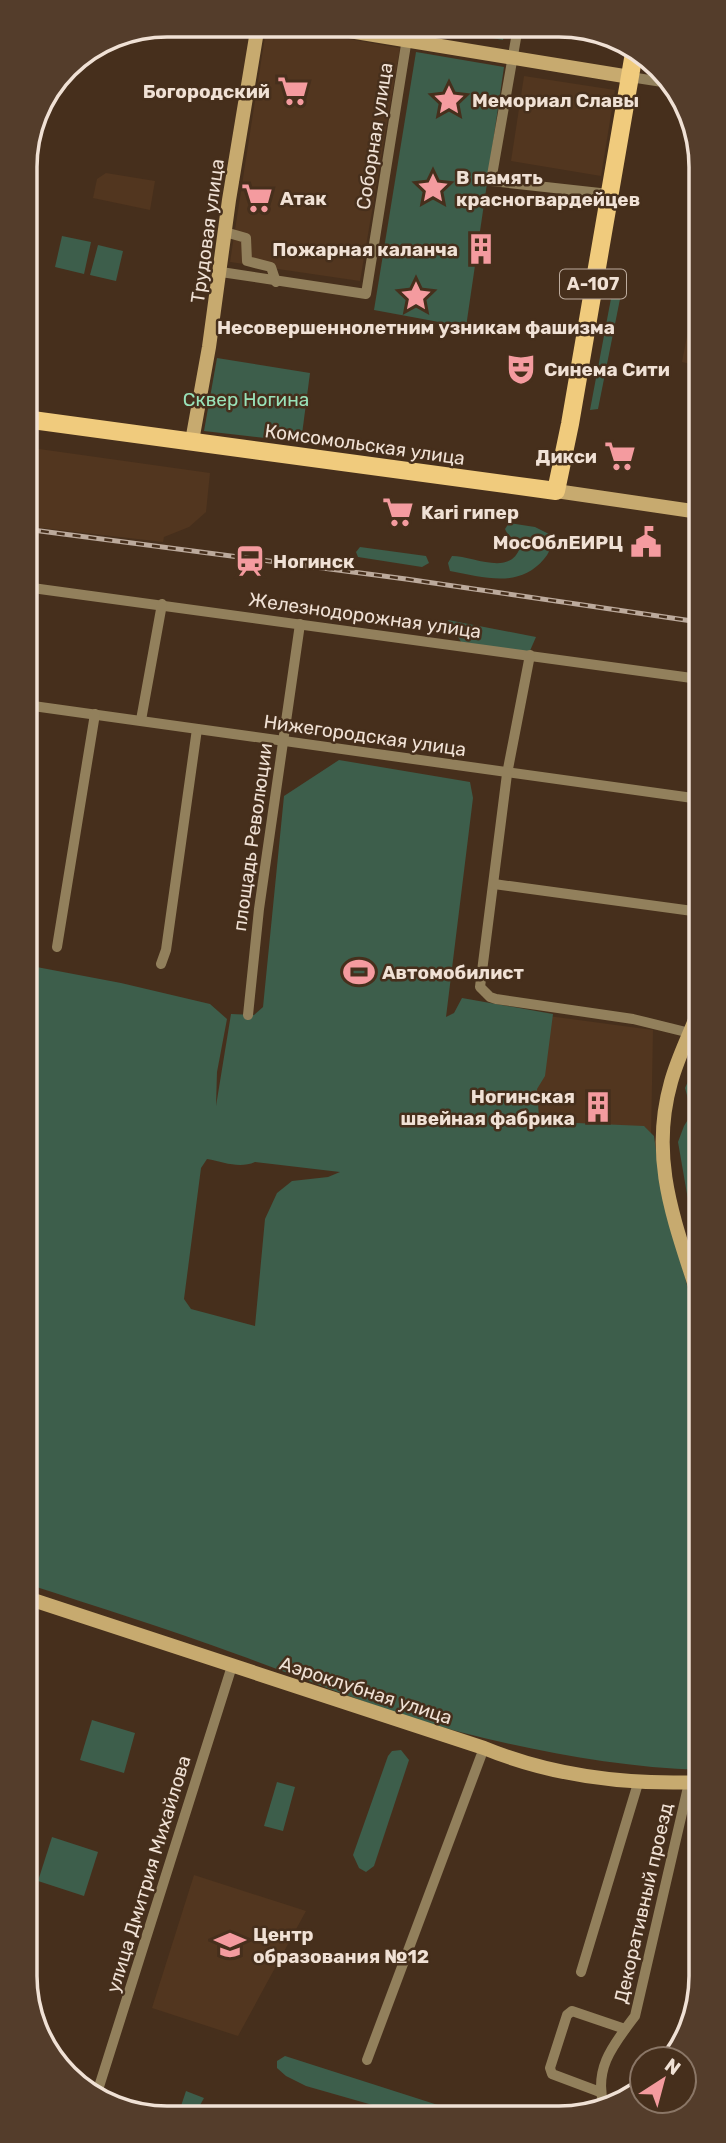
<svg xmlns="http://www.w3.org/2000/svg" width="726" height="2143" viewBox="0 0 726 2143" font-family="Rubik,sans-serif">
<rect width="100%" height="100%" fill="#462f1c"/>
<g fill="#52361f">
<path d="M274,26L400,48L360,281L230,262L266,30Z"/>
<path d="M524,76L615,90L601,176L511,161Z"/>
<path d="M106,173L155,181L150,210L93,198L97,179Z"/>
<path d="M699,273V366L682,362Z"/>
<path d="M25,447L210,473L206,512L189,527L164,537L163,542L25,526Z"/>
<path d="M541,1015L653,1030L651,1137L531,1127Z"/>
<path d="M194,1875L306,1911L238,2036L152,2008Z"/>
</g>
<g fill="#3d5e4b" fill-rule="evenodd">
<path d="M428,26L505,27L503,40Z"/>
<path d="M416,52L504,67L466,327L374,310Z"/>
<path d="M62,236L91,242L84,274L55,267Z"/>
<path d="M98,245L123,251L116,281L90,275Z"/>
<path d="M616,272L625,274L598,409L590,410Z"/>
<path d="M217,358L310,373L301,442L204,431Z"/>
<path d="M509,523L535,527L549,534C552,544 551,551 544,559C519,589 484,577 450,571L448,563L452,556C473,556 511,577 520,547C516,539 508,537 505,529Z"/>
<path d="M360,547L426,556L429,563L422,567L358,557L356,552Z"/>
<path d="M448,620L536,637L529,653L461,642Z"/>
<path d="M339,760L470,782L473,798L446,1017L454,1013L462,998L553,1014L545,1076L537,1089L539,1117L554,1122L644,1126L654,1136L661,1187L700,1334L701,1770C619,1767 539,1752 460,1732C384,1712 312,1681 239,1655C169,1629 98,1607 27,1584L26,965L121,983L210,1004L227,1019L217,1072L216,1106L231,1014L254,1015L263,1007L284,796ZM207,1159C224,1162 239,1169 255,1162L340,1172L328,1177L292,1181L277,1193L265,1219L255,1326L191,1309L184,1299L201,1168Z"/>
<path d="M700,1056V1248L687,1194L678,1142L684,1126L692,1113L685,1088Z"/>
<path d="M92,1720L135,1733L124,1773L80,1760Z"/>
<path d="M401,1750L409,1760L374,1866L366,1872L359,1868L353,1855L388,1756L392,1751Z"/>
<path d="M277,1782L295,1787L283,1831L264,1826Z"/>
<path d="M52,1837L98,1852L84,1896L38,1881Z"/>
<path d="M285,2056L441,2106L466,2116H411L306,2086L286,2076L277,2068V2061Z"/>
<path d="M186,2091L204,2098L194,2116L178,2115Z"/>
</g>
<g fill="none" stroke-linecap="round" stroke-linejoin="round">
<g stroke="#92805c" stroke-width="10">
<path d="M518,27L491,181L609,194"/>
<path d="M630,77L669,83"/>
<path d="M225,232L246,238L247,261L271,267L276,282"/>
<path d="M221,272L366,294L409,26"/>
<path d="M25,587L699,679"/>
<path d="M530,655L507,774L480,987L490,997L496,999L633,1019L690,1033"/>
<path d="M26,705L700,799"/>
<path d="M141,720L162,604"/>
<path d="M494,884L700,912"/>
<path d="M57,947L95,714"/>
<path d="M161,964L166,950L197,729"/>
<path d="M248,1015L259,909L300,624"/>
<path d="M581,1972L639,1780"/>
<path d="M367,2060L484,1748"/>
<path d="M600,2092L552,2074L550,2068L567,2015L572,2011L625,2029"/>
<path d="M97,2093L232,1666"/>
<path d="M604,2106C593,2068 614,2044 635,2016L689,1783"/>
</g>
<g stroke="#c7aa6f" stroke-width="14">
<path d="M319,26L630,77"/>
<path d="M192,441L209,347L229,200L258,25"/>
<path d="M556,491L699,512"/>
<path d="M700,1007C691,1032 678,1056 671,1082C648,1163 677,1226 700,1302"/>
<path d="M27,1598L484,1748C552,1776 628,1785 701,1782"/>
</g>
<path stroke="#f0cb7d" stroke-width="18" d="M25,419L556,491L570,424L634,53"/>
<defs>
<path id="rail" d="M25,529L406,579L699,622"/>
</defs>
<use href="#rail" stroke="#bcaa9c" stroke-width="5"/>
<use href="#rail" stroke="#462f1c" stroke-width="2.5" stroke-dasharray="8" stroke-linecap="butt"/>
</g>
<defs>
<symbol id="supermarket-bare" viewBox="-9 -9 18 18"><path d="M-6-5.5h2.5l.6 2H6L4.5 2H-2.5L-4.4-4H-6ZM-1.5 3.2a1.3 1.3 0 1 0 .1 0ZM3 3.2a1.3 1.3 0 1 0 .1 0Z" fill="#f49b9f" stroke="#462f1c" stroke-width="2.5" paint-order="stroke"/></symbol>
<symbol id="sight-bare" viewBox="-9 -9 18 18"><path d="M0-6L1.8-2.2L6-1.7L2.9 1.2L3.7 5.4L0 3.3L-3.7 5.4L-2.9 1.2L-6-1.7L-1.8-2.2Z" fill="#f49b9f" stroke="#462f1c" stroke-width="2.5" paint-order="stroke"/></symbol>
<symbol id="building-bare" viewBox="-9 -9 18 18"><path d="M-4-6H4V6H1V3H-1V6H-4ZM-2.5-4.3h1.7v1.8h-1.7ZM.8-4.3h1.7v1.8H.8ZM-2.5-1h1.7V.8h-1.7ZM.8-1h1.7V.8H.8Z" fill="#f49b9f" stroke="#462f1c" stroke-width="2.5" paint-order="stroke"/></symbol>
<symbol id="theatre-bare" viewBox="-9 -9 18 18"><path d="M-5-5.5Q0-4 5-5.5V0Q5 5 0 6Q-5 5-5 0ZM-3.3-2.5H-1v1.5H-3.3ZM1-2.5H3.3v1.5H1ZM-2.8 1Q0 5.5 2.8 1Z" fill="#f49b9f" stroke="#462f1c" stroke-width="2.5" paint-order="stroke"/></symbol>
<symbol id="civic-bare" viewBox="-9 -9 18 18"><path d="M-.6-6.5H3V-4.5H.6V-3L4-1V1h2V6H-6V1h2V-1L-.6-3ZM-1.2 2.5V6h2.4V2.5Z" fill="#f49b9f" stroke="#462f1c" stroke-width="2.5" paint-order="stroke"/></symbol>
<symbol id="station-bare" viewBox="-9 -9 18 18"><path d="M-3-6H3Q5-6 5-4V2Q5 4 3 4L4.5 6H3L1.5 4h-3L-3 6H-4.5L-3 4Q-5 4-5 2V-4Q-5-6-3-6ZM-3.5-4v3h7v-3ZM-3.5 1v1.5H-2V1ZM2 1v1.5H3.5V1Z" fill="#f49b9f" stroke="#462f1c" stroke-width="2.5" paint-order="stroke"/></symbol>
<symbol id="stadium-bare" viewBox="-9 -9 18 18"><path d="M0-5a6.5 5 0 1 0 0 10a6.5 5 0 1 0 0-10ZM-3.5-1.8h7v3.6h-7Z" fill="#f49b9f" stroke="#462f1c" stroke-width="2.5" paint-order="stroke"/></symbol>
<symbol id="school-bare" viewBox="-9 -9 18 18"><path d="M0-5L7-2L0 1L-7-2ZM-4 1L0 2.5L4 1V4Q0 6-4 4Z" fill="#f49b9f" stroke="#462f1c" stroke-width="2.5" paint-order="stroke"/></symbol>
</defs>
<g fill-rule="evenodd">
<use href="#supermarket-bare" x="271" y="69" width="44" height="44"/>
<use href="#sight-bare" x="427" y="78" width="44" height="44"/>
<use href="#sight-bare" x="411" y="166" width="44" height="44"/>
<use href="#supermarket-bare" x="235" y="176" width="44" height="44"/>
<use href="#building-bare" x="459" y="227" width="44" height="44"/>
<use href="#sight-bare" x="394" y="274" width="44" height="44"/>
<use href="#theatre-bare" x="499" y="347" width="44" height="44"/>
<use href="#supermarket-bare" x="598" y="434" width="44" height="44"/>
<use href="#supermarket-bare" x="376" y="490" width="44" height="44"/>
<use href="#civic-bare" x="624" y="520" width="44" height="44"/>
<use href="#station-bare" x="228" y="539" width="44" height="44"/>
<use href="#stadium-bare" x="337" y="950" width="44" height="44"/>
<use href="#building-bare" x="576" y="1085" width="44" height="44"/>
<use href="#school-bare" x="208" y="1923" width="44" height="44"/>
</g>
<g text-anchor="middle" stroke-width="5" stroke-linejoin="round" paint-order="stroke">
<rect fill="#462f1c" stroke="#bdac9e" stroke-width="2" x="560" y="269.5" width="66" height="29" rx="5"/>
<g font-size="18" font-weight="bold" fill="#f0e1d5">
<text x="593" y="290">А-107</text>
</g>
<g font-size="19" font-weight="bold" fill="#f0e1d5" stroke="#462f1c" text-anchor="start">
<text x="270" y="98" text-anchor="end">Богородский</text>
<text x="472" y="107">Мемориал Славы</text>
<text x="456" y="184">В память<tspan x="456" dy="22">красногвардейцев</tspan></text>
<text x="280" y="205">Атак</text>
<text x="458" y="256" text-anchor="end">Пожарная каланча</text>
<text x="416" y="334" text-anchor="middle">Несовершеннолетним узникам фашизма</text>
<text x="544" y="376">Синема Сити</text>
<text x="597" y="463" text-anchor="end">Дикси</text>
<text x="421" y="519">Kari гипер</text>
<text x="623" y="549" text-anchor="end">МосОблЕИРЦ</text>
<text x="273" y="568">Ногинск</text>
<text x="382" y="979">Автомобилист</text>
<text x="575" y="1103" text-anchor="end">Ногинская<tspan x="575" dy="22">швейная фабрика</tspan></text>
<text x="253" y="1941">Центр<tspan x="253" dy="22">образования №12</tspan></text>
</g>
<g font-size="19" fill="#f0e1d5" stroke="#462f1c">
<text transform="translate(374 136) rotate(-81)" y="7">Соборная улица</text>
<text transform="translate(207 231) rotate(-82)" y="7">Трудовая улица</text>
<text transform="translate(365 444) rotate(8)" y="7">Комсомольская улица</text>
<text transform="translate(365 615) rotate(8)" y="7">Железнодорожная улица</text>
<text transform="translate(365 735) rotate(8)" y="7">Нижегородская улица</text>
<text transform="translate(252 837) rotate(-82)" y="7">площадь Революции</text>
<text transform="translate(366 1690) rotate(18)" y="7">Аэроклубная улица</text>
<text transform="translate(148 1874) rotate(-73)" y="7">улица Дмитрия Михайлова</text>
<text transform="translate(643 1903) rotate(-77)" y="7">Декоративный проезд</text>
</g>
<g font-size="19" fill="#99e2b9" stroke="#462f1c">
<text x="246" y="406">Сквер Ногина</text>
</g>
</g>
<path d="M0 0H726V2143H0ZM167 37H559A130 130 0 0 1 689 167V1976A130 130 0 0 1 559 2106H167A130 130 0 0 1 37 1976V167A130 130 0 0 1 167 37Z" fill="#543d2b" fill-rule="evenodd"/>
<path fill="none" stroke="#f0e1d5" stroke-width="3.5" d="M167 37H559A130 130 0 0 1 689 167V1976A130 130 0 0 1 559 2106H167A130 130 0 0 1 37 1976V167A130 130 0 0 1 167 37Z"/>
<g transform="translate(663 2080) rotate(36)"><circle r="33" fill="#462f1c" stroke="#8a7666" stroke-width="2"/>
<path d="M0-5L12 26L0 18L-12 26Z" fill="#f49b9f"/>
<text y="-10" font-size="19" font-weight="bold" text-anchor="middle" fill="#f0e1d5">N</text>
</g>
</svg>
